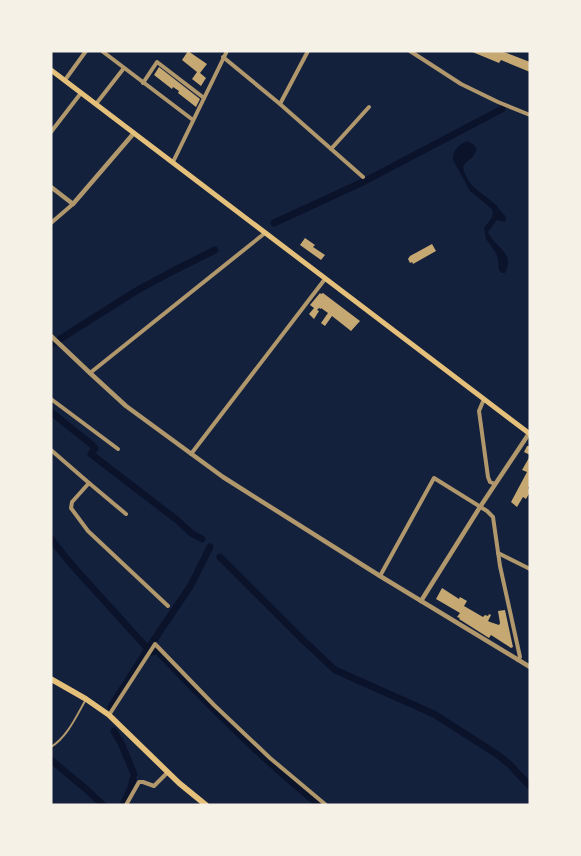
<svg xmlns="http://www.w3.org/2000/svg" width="581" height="856" viewBox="0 0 581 856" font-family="Raleway,sans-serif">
<rect width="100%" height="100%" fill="#14213d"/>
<path fill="#0b132b" d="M467,141L473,144L477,149C473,160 467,159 463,167C468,188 481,191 496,205C499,209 503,213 506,217L505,222L497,220L488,232C495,248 516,253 505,273H502L499,270L498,260L496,253L486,239L484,228C488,222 495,217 492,209L470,191L453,160C452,151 458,145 467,141Z"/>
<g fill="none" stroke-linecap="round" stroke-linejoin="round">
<g stroke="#0b132b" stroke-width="7">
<path d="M274,223L365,181L502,109"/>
<path d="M60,339L136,291L173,271L215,250"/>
<path d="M51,344L54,343"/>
<path d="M51,412L91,444L95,448L91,454L177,520L191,533L202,539"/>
<path d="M51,539L71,564L148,649"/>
<path d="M220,557L303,640L335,670L434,714L498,755L509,764L530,786"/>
<path d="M151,652L157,651C180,674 202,698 225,720C255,750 286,778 319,805"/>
<path d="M111,707L148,649L191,585L210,547"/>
<path d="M114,731L121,743L134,774"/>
<path d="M51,760L86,789L103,805"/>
<path d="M123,805L131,788L133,779"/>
</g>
</g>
<g fill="#c6a872">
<path d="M188,51L207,64L200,73L206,78L201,86L192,79L197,72L182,60Z"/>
<path d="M470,51H505L504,52L530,62V72L501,60L499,63Z"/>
<path d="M159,67L200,99L196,107L178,93L179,91L173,87L172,89L154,75Z"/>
<path d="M305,238L315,245L313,247L325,255L321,260L300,245Z"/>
<path d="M432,244L436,251L413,264L412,262L410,263L408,259L410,256Z"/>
<path d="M320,293L321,294L323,293L360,321L351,331L332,316L325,326L321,323L328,313L321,308V309L319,308L317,310L319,311L314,319L309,314L314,308L310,305Z"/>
<path d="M527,446H530V455L524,452Z"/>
<path d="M530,456V485L528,488L530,490V492L526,499L523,497L517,507L511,502L527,472L522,470Z"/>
<path d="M442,588L459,599L460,597L467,601L464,606L483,617L485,615L488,616L489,614L491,615L488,621L490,622L499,625L500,623L498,611L505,610L513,647L511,648L491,635L489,638L459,619L460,618L457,617L460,613L436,599Z"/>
</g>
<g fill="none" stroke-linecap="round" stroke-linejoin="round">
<path stroke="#b1986c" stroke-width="2" d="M51,747C67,737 76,717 85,701"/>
<g stroke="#b1986c" stroke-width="4">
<path d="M102,51L193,120"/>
<path d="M410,51L461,84L498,102L530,115"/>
<path d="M223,57L280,104L363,177"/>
<path d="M65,80L86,51"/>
<path d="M143,83L157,62L204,98"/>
<path d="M96,104L124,68"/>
<path d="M280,104L308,51"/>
<path d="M51,132L81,93"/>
<path d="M331,149L369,107"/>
<path d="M173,162L227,51"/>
<path d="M51,223L73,204"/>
<path d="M90,373L265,233"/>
<path d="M51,399L118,449"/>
<path d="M484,399L479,411L488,477L490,482L495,484"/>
<path d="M51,450L89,483L72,502L71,508L88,531L168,606"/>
<path d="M191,454L325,279"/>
<path d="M89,483L126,514"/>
<path d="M498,553L530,569"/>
<path d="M380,576L434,478L487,511L493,517L500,566L520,657L518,660"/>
<path d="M109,715L155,644L214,705L270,758L326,805"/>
<path d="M126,805L139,782H143L154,786L167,773"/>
</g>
<g stroke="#b1986c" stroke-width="4.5">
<path d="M51,187L73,204L134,133"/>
<path d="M51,336L90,373L126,406L223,477L380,576L530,667"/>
<path d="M421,601L480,507L530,432"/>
</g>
<path stroke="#e5c07b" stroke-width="5" d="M51,70L530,434"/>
<path stroke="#e5c07b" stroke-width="5.5" d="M51,679L86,699L109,715L179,783L206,805"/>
<path stroke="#918062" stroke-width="2" d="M529,51L530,52"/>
</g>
<rect width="581" height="856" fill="none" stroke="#f6f1e7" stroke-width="105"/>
</svg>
